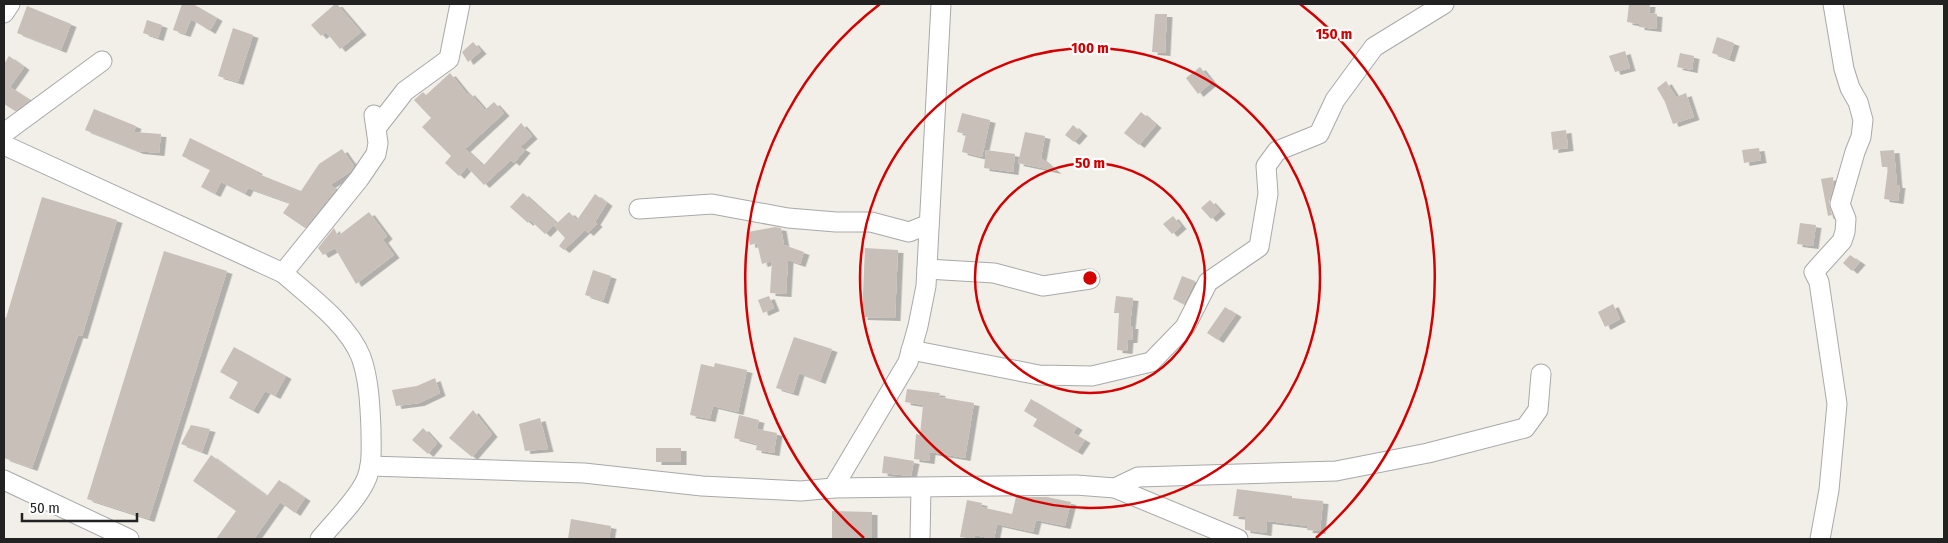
<svg xmlns="http://www.w3.org/2000/svg" width="1948" height="543" viewBox="0 0 1948 543" font-family="'Fira Sans Condensed',sans-serif">
<defs>
<filter id="shadow"><feDropShadow dx="5.5" dy="3" stdDeviation="0" flood-color="#0004"/></filter>
</defs>
<rect width="100%" height="100%" fill="#f2efe9"/>
<g fill="#c7bfb8" filter="url(#shadow)">
<path d="M182,4H193L217,18L210,31L191,19L185,34L173,30Z"/>
<path d="M335,4H337L361,32L340,49L326,32L321,36L311,25Z"/>
<path d="M1629,4H1650L1649,13L1657,14L1656,29L1639,27V24L1627,22Z"/>
<path d="M27,6L71,24L61,50L17,33Z"/>
<path d="M1155,14H1167L1165,53L1152,52Z"/>
<path d="M147,20L162,25L158,38L143,33Z"/>
<path d="M233,28L253,35L238,82L218,76Z"/>
<path d="M1717,37L1734,43L1729,59L1712,53Z"/>
<path d="M473,42L481,51L468,62L462,52Z"/>
<path d="M1625,51L1630,68L1615,72L1609,56Z"/>
<path d="M1680,53L1694,56L1692,70L1677,67Z"/>
<path d="M9,56L24,67L10,87L30,100L15,111L4,104V64Z"/>
<path d="M1200,67L1212,82L1198,94L1186,78Z"/>
<path d="M450,73L467,94L469,92L485,110L494,102L504,113L465,149L483,166L521,123L532,136L520,147L525,150L514,163L511,160L484,185L467,167L459,176L445,163L451,156L422,127L431,118L414,100L423,92L426,95Z"/>
<path d="M1666,81L1676,97L1686,93L1694,117L1673,124L1665,102L1657,88Z"/>
<path d="M94,109L136,126L134,132L161,134L159,153L138,151L85,130Z"/>
<path d="M1141,112L1156,125L1139,145L1124,133Z"/>
<path d="M962,113L990,120L982,157L962,152L966,134L957,132Z"/>
<path d="M1073,125L1082,133L1074,142L1065,135Z"/>
<path d="M1566,130L1568,148L1553,150L1551,132Z"/>
<path d="M1025,132L1045,136L1041,158L1056,171L1018,163Z"/>
<path d="M190,138L257,171L256,173L301,191L319,164L342,149L354,166L350,172L330,185L336,189L305,228L283,213L290,203L248,188L245,194L221,182L215,194L201,187L210,170L182,156Z"/>
<path d="M1759,148L1761,160L1744,163L1742,150Z"/>
<path d="M986,150L1015,154L1013,172L984,168Z"/>
<path d="M1894,150L1897,185H1900L1898,201L1884,199L1888,167H1882L1880,151Z"/>
<path d="M1833,177L1834,185L1829,202L1832,215L1828,216L1821,179Z"/>
<path d="M523,193L556,223L545,234L530,220L528,223L510,207Z"/>
<path d="M595,194L607,203L595,222L597,224L588,233L585,230L564,250L559,246L565,238L554,226L569,212L577,220Z"/>
<path d="M42,197L117,220L82,336L78,335L32,468L4,458V317L6,318Z"/>
<path d="M1210,200L1220,211L1211,219L1201,208Z"/>
<path d="M369,212L387,236L383,240L394,255L356,284L335,248L323,255L318,248L334,228L338,236Z"/>
<path d="M1173,216L1181,226L1172,234L1163,224Z"/>
<path d="M1800,223L1816,225L1813,246L1797,244Z"/>
<path d="M775,227L781,228L784,245L804,252L800,264L788,260L786,294L770,293L772,261L762,264L757,243L750,245L748,232Z"/>
<path d="M865,248L898,250L895,318L862,317Z"/>
<path d="M164,251L227,271L149,519L87,499Z"/>
<path d="M1850,255L1860,262L1852,271L1843,263Z"/>
<path d="M593,270L611,276L603,301L585,295Z"/>
<path d="M1182,276L1195,281L1184,304L1173,299Z"/>
<path d="M769,296L774,308L763,313L758,300Z"/>
<path d="M1116,296L1133,298L1130,326H1133L1132,340H1128L1127,351L1117,350L1119,313H1114Z"/>
<path d="M1613,304L1620,319L1605,327L1598,312Z"/>
<path d="M1225,307L1236,314L1218,340L1207,333Z"/>
<path d="M794,337L832,349L820,381L799,373L793,393L776,388Z"/>
<path d="M234,347L286,376L275,396L265,391L253,411L229,398L238,382L220,372Z"/>
<path d="M715,363L747,370L738,412L713,406L710,419L690,415L701,364L714,367Z"/>
<path d="M435,378L440,393L419,403L396,406L392,390L417,386Z"/>
<path d="M907,389L940,393L939,397L974,403L965,458L930,452L929,461L914,459L916,434L920,435L923,405L905,402Z"/>
<path d="M1031,399L1077,427L1073,433L1085,440L1077,452L1033,426L1037,419L1024,411Z"/>
<path d="M473,410L492,434L472,457L449,438Z"/>
<path d="M739,415L759,420L757,429L777,433L774,453L756,450L757,444L734,438Z"/>
<path d="M540,418L548,449L525,451L519,424Z"/>
<path d="M191,425L210,429L202,452L181,444Z"/>
<path d="M423,428L437,443L428,454L412,440Z"/>
<rect x="656" y="448" width="25" height="14"/>
<path d="M211,455L267,496L279,480L305,498L295,513L280,502L254,539H216L236,511L193,481Z"/>
<path d="M884,456L914,461L911,476L882,473Z"/>
<path d="M1237,489L1292,496V498L1323,501L1320,531L1307,530L1308,526L1267,521L1266,533L1245,530V517L1233,516Z"/>
<path d="M1016,497H1047L1071,502L1065,526L1036,520L1033,532L997,524L994,539L975,535L974,539L960,537L967,500L982,503L981,507L1012,514Z"/>
<path d="M832,511L872,512V539H832Z"/>
<path d="M571,519L611,526L609,539H568Z"/>
</g>
<g fill="none" stroke-linecap="round" stroke-linejoin="round">
<defs>
<g id="street">
<path d="M4,13L10,4"/>
<path d="M377,127L405,91L449,59L460,4"/>
<path d="M4,133L102,61"/>
<path d="M4,145L283,273C309,296 348,324 361,357C369,379 370,406 371,429C371,447 373,466 365,482C355,502 334,522 320,539"/>
<path d="M639,209L712,204L788,218L836,222H871L909,232L929,224"/>
<path d="M927,269L994,273L1043,286L1090,279"/>
<path d="M283,273L359,179L376,154L378,143L374,115"/>
<path d="M911,350L1039,375L1092,376L1151,362L1185,327L1208,282L1259,247L1268,194L1266,166L1277,151L1319,134L1335,100L1374,47L1444,4"/>
<path d="M370,466L584,473L702,486L801,491L833,488L1076,485L1115,488L1238,539"/>
<path d="M4,480L129,539"/>
<path d="M833,488L908,362L918,326L926,286L941,4"/>
<path d="M1115,488L1138,477L1336,471L1428,453L1525,428L1538,410L1541,374"/>
<path d="M920,539L921,488"/>
<path d="M1820,539L1829,490L1837,404L1819,282L1814,272L1842,241L1845,232L1846,219L1840,204L1855,152L1861,137L1863,120L1858,102L1850,88L1844,69L1833,4"/>
</g>
</defs>
<use href="#street" stroke="#a9a9a9" stroke-width="21"/>
<use href="#street" stroke="#fff" stroke-width="19"/>
</g>
<g fill="none" stroke="#d40000" stroke-width="2.5">
<circle cx="1090" cy="278" r="115"/>
<circle cx="1090" cy="278" r="230"/>
<path d="M864 538A345 345 0 0 1 880 4M1300 4A345 345 0 0 1 1316 538"/>
</g>
<circle cx="1090" cy="278" r="8" fill="#d40000" stroke="#fff" stroke-width="2.5"/>
<g font-size="15" text-anchor="middle" font-weight="bold" fill="#d40000" stroke="#fff" stroke-width="4.5" stroke-linejoin="round" paint-order="stroke">
<text x="1334" y="39">150 m</text>
<text x="1090" y="53">100 m</text>
<text x="1090" y="168">50 m</text>
</g>
<rect width="1948" height="543" fill="none" stroke="#222222" stroke-width="10"/>
<path d="M22 513v8h115v-8" fill="none" stroke="#222222" stroke-width="2.5"/>
<text x="30" y="513" font-size="15" fill="#222222" stroke="#ffffff" stroke-width="4" paint-order="stroke">50 m</text>
</svg>
